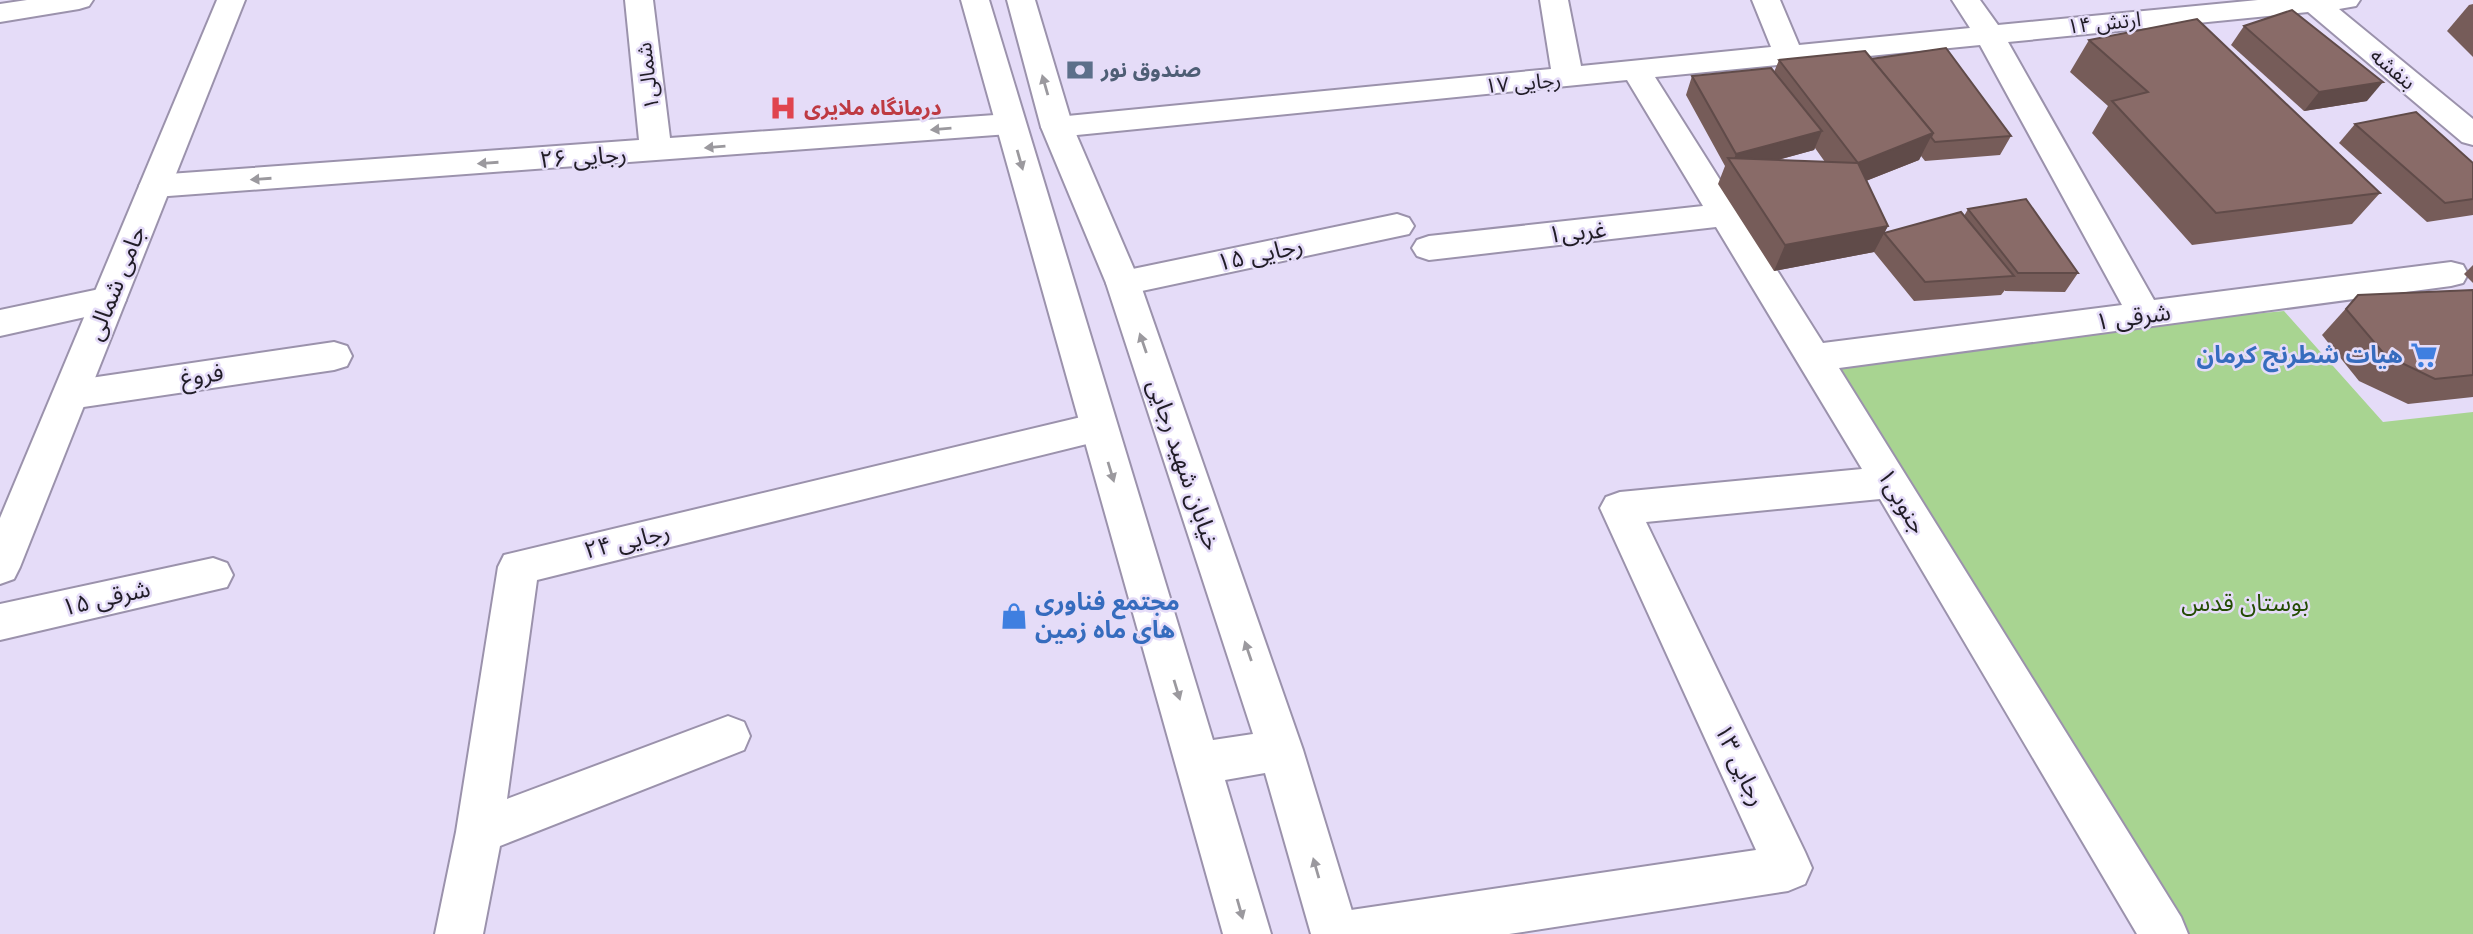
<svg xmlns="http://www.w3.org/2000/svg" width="2473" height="934" viewBox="0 0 2473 934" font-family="'Noto Sans','Noto Sans Arabic',sans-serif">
<rect width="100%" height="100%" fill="#e5dcf8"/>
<path fill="#a8d491" d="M2284,311L2383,422L2473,412V934H2184L1823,355Z"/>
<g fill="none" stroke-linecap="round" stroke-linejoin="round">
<defs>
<g id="minor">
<path d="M27,0H93L89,6L79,9L0,22V4Z"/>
<path d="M625,0H653L670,138L1009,114L1020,117L1025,124L1020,131L1009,134L155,197L144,194L139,186L144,178L155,175L639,140Z"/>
<path d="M1540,0H1568L1581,66L1771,47L1752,0H1780L1799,45L1970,28L1952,0H1980L1998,25L2258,0H2360L2356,6L2339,9L2473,119V145L2462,142L2308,12L2008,42L2154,300L2451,262L2463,265L2468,274L2463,283L2451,286L1839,368L2181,917L2188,934H2137L1880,499L1646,522L1805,852L1812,868L1805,884L1788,891L1509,934H1327L1334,917L1351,910L1756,850L1600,508L1606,497L1620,492L1862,469L1716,227L1429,260L1417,256L1412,248L1417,240L1429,236L1703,206L1627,80L1057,137L1046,134L1041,127L1046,120L1057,117L1551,69ZM1980,45L2122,305L1823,343L1655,77Z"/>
<path d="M1397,214L1409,218L1414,226L1409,234L1123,295L1111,292L1106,283L1111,274L1123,271Z"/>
<path d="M109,287L121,291L126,300L121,309L0,336V310Z"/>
<path d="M334,342L347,346L352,356L347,366L334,370L70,409L57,405L52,395L57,385L70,381Z"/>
<path d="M1098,413L1111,418L1117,428L1111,438L537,580L507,799L728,716L744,722L750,736L744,750L500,846L483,934H435L456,832L498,567L504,555Z"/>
<path d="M213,558L227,563L233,575L227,587L0,640V604Z"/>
</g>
<path id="tertiary" d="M217,0H245L20,567L14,579L0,584V518Z"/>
<path id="secondary" d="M961,0H989L1213,740L1253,734L1106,283L1041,127L1007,0H1035L1073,127L1140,283L1303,750L1359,934H1311L1265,773L1225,780L1271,934H1223Z"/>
</defs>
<use href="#minor" stroke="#9b92ac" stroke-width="4"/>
<use href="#tertiary" stroke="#9b92ac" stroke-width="4"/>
<use href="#secondary" stroke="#9b92ac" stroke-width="4"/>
<use href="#minor" fill="#fff" fill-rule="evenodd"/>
<use href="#tertiary" fill="#fff" fill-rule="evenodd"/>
<use href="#secondary" fill="#fff" fill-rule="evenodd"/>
</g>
<g fill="#765c59" fill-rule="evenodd">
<path d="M2473,4V57L2447,31L2469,5Z"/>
<path d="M2244,26L2367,101L2304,111L2231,45Z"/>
<path d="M2089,40L2380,193L2352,224L2192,245L2092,133L2108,106L2070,72Z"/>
<path d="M1871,59L2011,136L2000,155L1925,161L1921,156L1919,160L1866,181L1888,226L1884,233L1964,216L1968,209L2078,273L2065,292L2005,291V290L2001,295L1914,301L1874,252L1774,271L1718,184L1725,166L1686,95L1692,76L1774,72L1779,60ZM1815,148L1825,162L1778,160L1814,150Z"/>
<path d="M2355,124L2473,163V215L2427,222L2339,143Z"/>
<path d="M2473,265V283L2464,274Z"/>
<path d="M2473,290V397L2408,404L2359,381L2322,335L2358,295Z"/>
</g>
<g fill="#604b49">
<path d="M2383,82L2367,101L2304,111L2319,92Z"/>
<path d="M1822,131L1814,150L1737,171L1732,164L1736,154Z"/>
<path d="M1933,133L1919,160L1845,189L1858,163Z"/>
<path d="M1888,226L1874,252L1774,271L1785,245Z"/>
</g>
<g fill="#896b68" stroke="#604b49" stroke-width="2">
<path d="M2292,10L2383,82L2319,92L2244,26Z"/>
<path d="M2197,19L2380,193L2216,213L2112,101L2148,92L2089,40Z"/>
<path d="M1946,48L2011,136L1935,142L1931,137L1933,133L1871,59Z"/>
<path d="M1865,51L1933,133L1858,163L1779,60Z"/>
<path d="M1771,68L1822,131L1736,154L1692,76Z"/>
<path d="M2416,112L2473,163V199L2445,203L2355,124Z"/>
<path d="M1728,158L1858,163L1888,226L1785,245Z"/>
<path d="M2026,199L2078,273H2018L1968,209Z"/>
<path d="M1961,212L2014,276L1925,282L1884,233Z"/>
<path d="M2473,290V375L2435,379L2385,355L2346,309L2358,295Z"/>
</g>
<defs><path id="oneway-solid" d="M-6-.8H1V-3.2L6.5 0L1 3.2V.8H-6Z" transform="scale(1.75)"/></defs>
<g fill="#9b999e">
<use href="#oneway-solid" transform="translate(1045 85) rotate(-106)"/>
<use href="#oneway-solid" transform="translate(941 129) rotate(175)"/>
<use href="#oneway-solid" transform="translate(715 147) rotate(175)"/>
<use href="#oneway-solid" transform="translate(1020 160) rotate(74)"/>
<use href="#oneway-solid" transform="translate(488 163) rotate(176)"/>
<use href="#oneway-solid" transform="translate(261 179) rotate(176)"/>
<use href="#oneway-solid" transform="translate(1143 343) rotate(-109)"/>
<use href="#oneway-solid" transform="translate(1111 472) rotate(73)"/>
<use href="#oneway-solid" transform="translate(1248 651) rotate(-109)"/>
<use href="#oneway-solid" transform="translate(1177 690) rotate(73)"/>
<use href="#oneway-solid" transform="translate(1316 868) rotate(-106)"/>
<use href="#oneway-solid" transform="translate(1240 909) rotate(74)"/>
</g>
<defs>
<symbol id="bank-bare" viewBox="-9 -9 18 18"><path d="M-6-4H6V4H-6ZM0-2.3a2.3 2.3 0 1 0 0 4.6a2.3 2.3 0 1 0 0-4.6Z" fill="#5c6f8a" stroke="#e5dcf8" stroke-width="2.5" paint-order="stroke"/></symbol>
<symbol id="hospital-bare" viewBox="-9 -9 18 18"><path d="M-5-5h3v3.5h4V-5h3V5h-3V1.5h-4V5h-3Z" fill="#e0444e" stroke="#e5dcf8" stroke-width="2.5" paint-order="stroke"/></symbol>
<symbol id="supermarket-bare" viewBox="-9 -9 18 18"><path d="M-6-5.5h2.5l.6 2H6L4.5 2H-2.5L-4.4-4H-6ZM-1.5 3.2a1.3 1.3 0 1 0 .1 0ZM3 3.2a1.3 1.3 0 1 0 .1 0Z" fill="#3f7fe0" stroke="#e5dcf8" stroke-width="2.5" paint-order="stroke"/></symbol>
<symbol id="shop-bare" viewBox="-9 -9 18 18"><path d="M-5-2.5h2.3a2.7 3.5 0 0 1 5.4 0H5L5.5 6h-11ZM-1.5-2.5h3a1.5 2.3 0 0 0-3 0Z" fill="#3f7fe0" stroke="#e5dcf8" stroke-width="2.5" paint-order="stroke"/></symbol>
</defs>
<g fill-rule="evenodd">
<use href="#bank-bare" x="1061" y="51" width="38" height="38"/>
<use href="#hospital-bare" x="764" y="89" width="38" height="38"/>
<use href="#supermarket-bare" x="2405" y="336" width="38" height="38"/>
<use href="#shop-bare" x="995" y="597" width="38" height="38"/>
</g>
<g text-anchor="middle" stroke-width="5" stroke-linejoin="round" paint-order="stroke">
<g font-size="21" fill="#211d27" stroke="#e5dcf8">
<text transform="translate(2104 23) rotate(-6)" y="7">ارتش ۱۴</text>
<text transform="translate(2393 69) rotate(40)" y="7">بنفشه</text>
<text transform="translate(648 76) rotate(-97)" y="7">شمالی۱</text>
<text transform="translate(1523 83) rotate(-5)" y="7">رجایی ۱۷</text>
</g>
<g font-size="21" font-weight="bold" fill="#4e5e75" stroke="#e5dcf8" text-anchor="start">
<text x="1101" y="77">صندوق نور</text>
</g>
<g font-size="21" font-weight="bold" fill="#be3a42" stroke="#e5dcf8" text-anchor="start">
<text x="804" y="115">درمانگاه ملایری</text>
</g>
<g font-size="24" fill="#211d27" stroke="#e5dcf8">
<text transform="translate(583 157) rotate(-4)" y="8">رجایی ۲۶</text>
<text transform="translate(1577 232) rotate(-6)" y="8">غربی۱</text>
<text transform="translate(1260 254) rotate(-12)" y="8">رجایی ۱۵</text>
<text transform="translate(116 283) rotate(-68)" y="8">جامی شمالی</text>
<text transform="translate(2133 317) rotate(-8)" y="8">شرقی ۱</text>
<text transform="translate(202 375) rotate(-8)" y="8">فروغ</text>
<text transform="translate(1184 465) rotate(71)" y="8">خیابان شهید رجایی</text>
<text transform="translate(1902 501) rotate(59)" y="8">جنوبی۱</text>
<text transform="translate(627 541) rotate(-13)" y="8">رجایی ۲۴</text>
<text transform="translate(106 598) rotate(-13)" y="8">شرقی ۱۵</text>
<text transform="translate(1740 765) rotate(65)" y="8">رجایی ۱۳</text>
</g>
<g font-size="24" font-weight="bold" fill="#366cbe" stroke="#e5dcf8" text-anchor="end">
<text x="2403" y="363">هیات شطرنج کرمان</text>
<text x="1035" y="610" text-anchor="start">مجتمع فناوری<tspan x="1035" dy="28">های ماه زمین</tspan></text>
</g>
<g font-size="24" fill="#244c03" stroke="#e5dcf8">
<text x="2245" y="611">بوستان قدس</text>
</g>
</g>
</svg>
